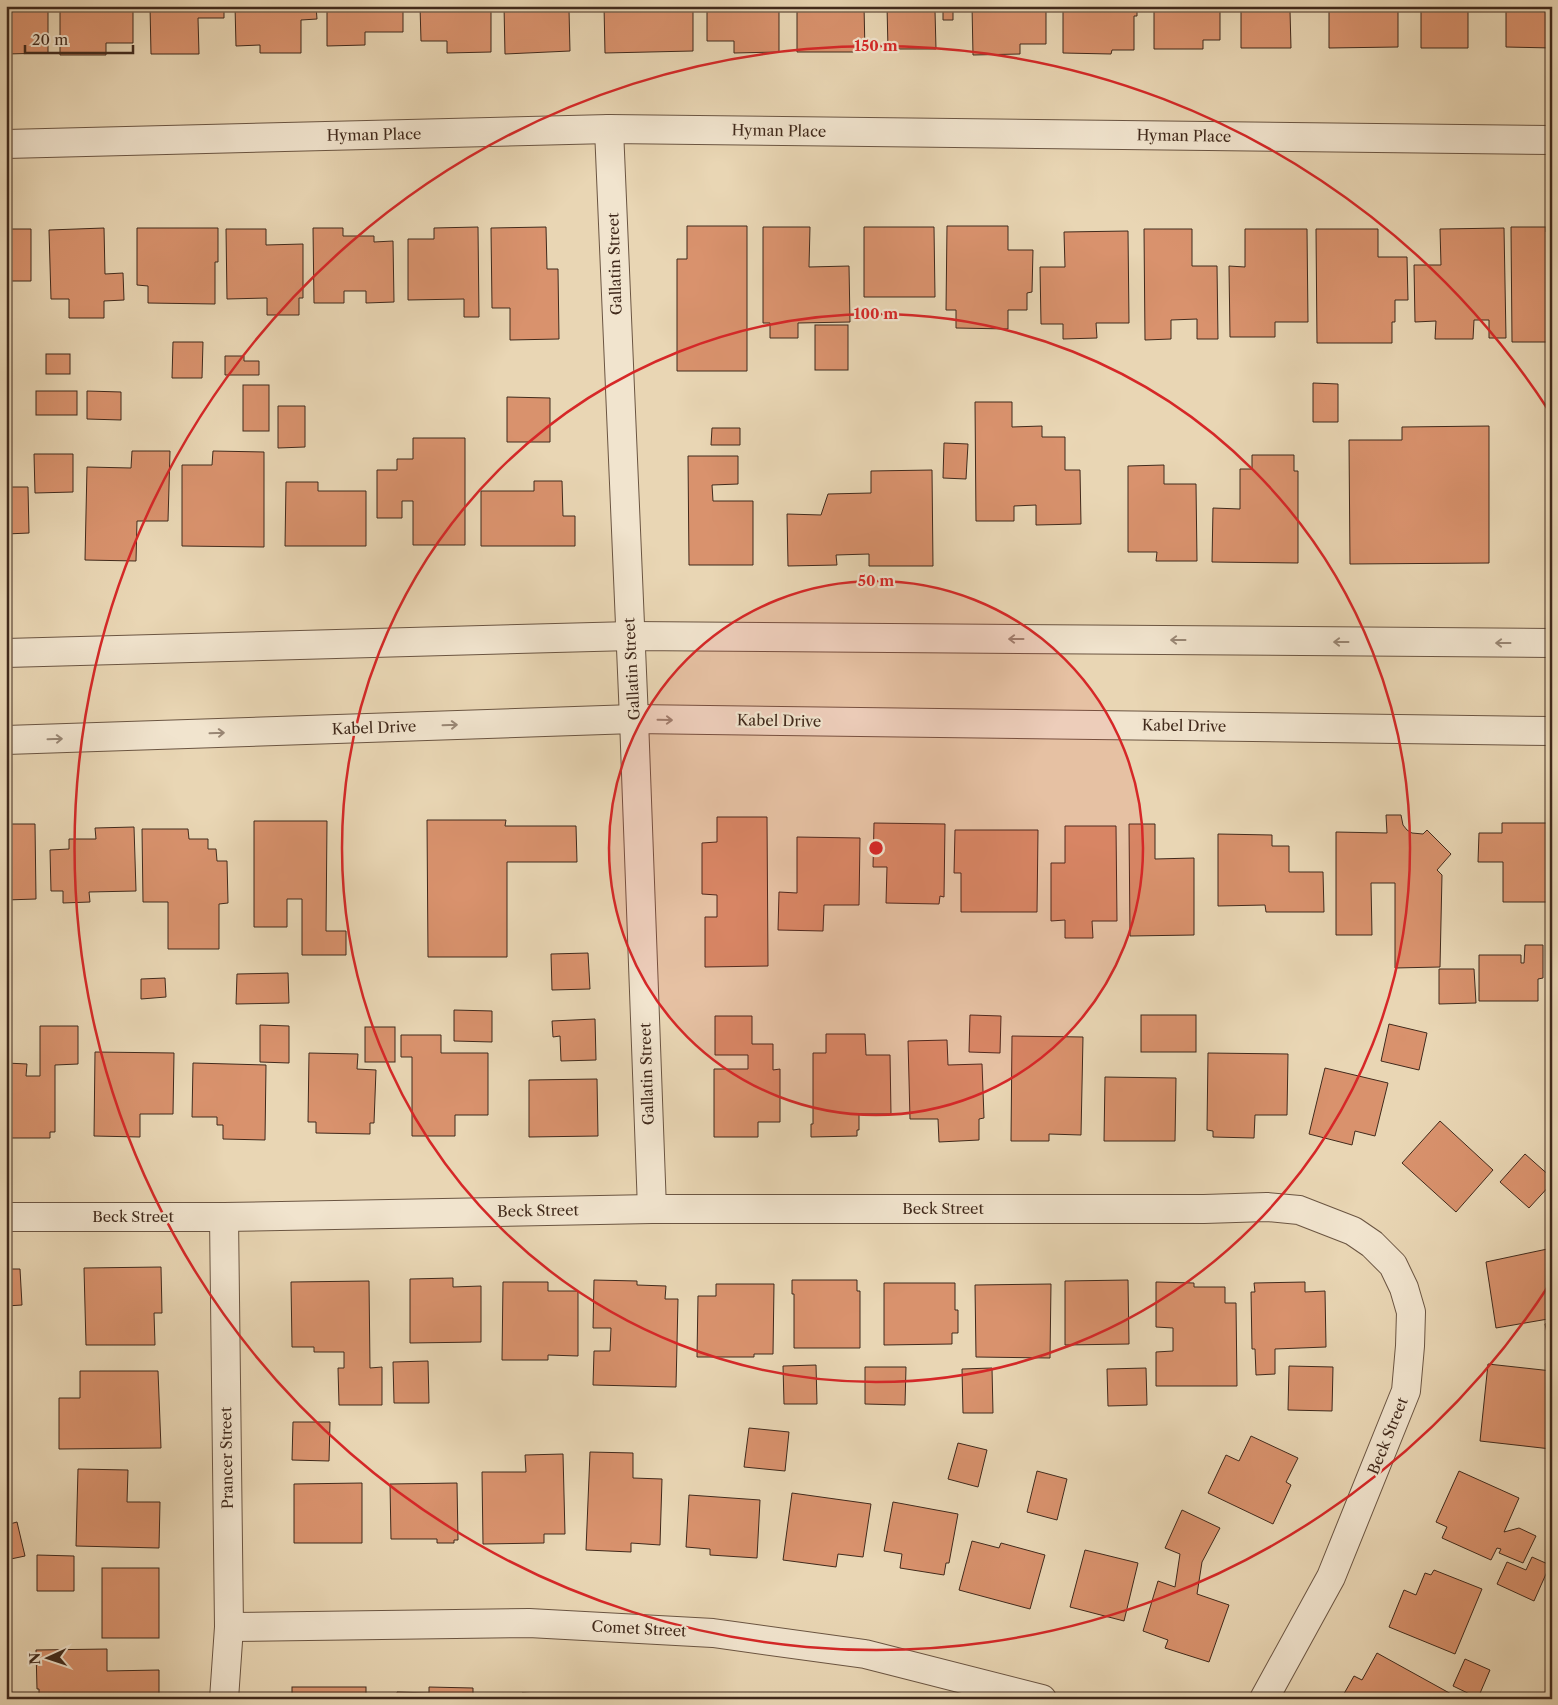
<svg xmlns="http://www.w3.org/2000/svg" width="1558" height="1705" viewBox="0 0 1558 1705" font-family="'Libre Caslon Text',serif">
<rect width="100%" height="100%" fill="#e9d6b4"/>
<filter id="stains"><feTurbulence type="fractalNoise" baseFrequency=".004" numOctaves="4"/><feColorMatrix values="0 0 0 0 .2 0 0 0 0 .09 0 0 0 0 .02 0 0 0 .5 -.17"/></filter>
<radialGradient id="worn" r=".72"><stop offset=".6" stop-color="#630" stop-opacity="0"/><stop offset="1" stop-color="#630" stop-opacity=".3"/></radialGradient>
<g fill="#d9926d" stroke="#412a1c">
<path d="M6,6H48V53L6,54Z"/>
<path d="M60,6H133V43H106V55H60Z"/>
<path d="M150,6H224V18H198L199,54H151Z"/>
<path d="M235,6H316L317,19L301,20V53H260V45L236,46Z"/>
<path d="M327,6H403V32H365V45L327,46Z"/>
<path d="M420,6H491V52L447,53V41H421Z"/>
<path d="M504,6H588V9L569,10L570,51L505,54Z"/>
<path d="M604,6H693V51L605,53Z"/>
<path d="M707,6H779V52L734,53V41H707Z"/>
<path d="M797,6H864L865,52H797Z"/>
<path d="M887,6H963V11H953V20H943V11H935L936,49H888Z"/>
<path d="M972,6H1046V44H1020V54L973,55Z"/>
<path d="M1063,6H1137V16H1134V50H1112L1111,54L1063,53Z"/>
<path d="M1154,6H1220V40H1203V49H1154Z"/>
<path d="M1241,6H1317V11H1290L1291,48H1241Z"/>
<path d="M1329,6H1398V47L1329,48Z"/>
<path d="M1421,6H1495V11H1468V48H1421Z"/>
<path d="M1506,6H1552V48L1506,47Z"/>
<path d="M687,226H747V371H677V259H687Z"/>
<path d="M947,226H1008V250H1033L1032,292L1027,293V310H1008V329L956,328V310H946Z"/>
<path d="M478,227L479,317H464V299L408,300V239H434V228Z"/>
<path d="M546,227L547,269H558L559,339L510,340V308H492L491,228Z"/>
<path d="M763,227H810L809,267L849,266L850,322L798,323V338H770V323H763Z"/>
<path d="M864,227H934L935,297H864Z"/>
<path d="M1511,227H1546V232H1552V342H1512Z"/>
<path d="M104,228L105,274L123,273L124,300L104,301V318H69V299H51L49,230Z"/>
<path d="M137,228H218V262H215V304L148,303V286L137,285Z"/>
<path d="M313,228H343V236H374V242L393,241L394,302L366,303V291H344V303H314Z"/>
<path d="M1504,228L1506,338H1489V320H1474L1473,339H1435L1436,321L1415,322L1414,265H1441L1440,229Z"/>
<path d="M6,229H31V281H11V331H6Z"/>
<path d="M226,229H266V245L303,244V298H299V315H267V298L227,299Z"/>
<path d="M1144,229H1192V266H1217L1218,339H1197V319L1171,320V339L1145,340Z"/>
<path d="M1245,229H1307L1308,322H1275V337H1230L1229,266L1245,267Z"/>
<path d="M1316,229H1378V257H1407L1408,300H1395V322H1392V343H1317Z"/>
<path d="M1128,231L1129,323H1096L1097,338L1063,339V324H1041L1040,267H1065L1064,232Z"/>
<rect x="815" y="325" width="33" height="45"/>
<path d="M173,342H203L202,378H172Z"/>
<rect x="46" y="354" width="24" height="20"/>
<path d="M225,356H244V361H259V375H225Z"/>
<path d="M1313,383L1338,384V422H1313Z"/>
<rect x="243" y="385" width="26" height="46"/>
<rect x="36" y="391" width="41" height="24"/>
<path d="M87,391L121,392V420L87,419Z"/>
<path d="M507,397L550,398V442H507Z"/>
<path d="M975,402H1012V427L1042,426V437H1065V470H1080L1081,524L1036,525V505L1014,506V521H976Z"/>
<path d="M278,406H305V447L278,448Z"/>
<path d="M1489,426V563L1350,564L1349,440H1402V427Z"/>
<path d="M712,428H740V445H711Z"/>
<path d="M413,438H465V545H413V501H402V518H377V470H397V459H413Z"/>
<path d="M944,443L968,444L966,479L943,478Z"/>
<path d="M132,451H170L168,521H137L136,561L85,560L87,467L131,468Z"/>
<path d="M213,451L264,452V547L182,546V465H212Z"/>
<path d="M34,454H73V492L35,493Z"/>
<path d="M1252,455H1294V471H1298V563L1212,562L1213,508L1240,509V469H1252Z"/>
<path d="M688,456H738V484L712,485L713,501H753V565H689Z"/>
<path d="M1164,465V484H1196L1197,561H1156L1157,552H1128V466Z"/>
<path d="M932,470L933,566H869V554L836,555L837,565L788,566L787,514L821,515L828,494L871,493V471Z"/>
<path d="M534,481H562L563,516H575V546H481V491H534Z"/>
<path d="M286,482H318V491H366V546H285Z"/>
<path d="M6,487H28L29,533L6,534Z"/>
<path d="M1386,815H1401L1403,825L1407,830L1412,833L1423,834L1427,830L1451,854L1437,870L1442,875L1440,967L1395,968V883H1371L1372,935H1336V832L1387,833Z"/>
<path d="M717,817H767L768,966L705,967V917H717V895L702,894V843L717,842Z"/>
<path d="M427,820H506L505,826H576L577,862H507V957H428Z"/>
<path d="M254,821H327L326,931H346V955H302V899H287V927H254Z"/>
<path d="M874,823L945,824L944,897L940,896L939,904L886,903L887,867H873Z"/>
<path d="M1502,823H1552V922H1549V902H1503V862H1478L1479,833H1502Z"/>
<path d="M6,824H35L36,899L6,900Z"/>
<path d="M1129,824H1155V859L1194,858V935L1130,936Z"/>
<path d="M1065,826H1116L1117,921H1092L1093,938H1065V920L1051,921V863H1065Z"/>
<path d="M134,827L136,891L89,892L90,902L63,903V891H51L50,850L69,849V839H96L95,828Z"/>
<path d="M142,829H188L189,839H208V849H216L217,861H227L228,903L219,904V949H168V902H143Z"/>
<path d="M955,830H1038L1037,912H961V873H954Z"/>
<path d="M1218,834L1272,835V846H1289V872H1323L1324,912H1266L1265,905L1218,906Z"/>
<path d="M797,837L860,838L859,905H824L823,931L778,930L779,892L797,893Z"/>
<path d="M1525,945H1543V978L1538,979V1001H1479V955H1521V963H1524Z"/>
<path d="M588,953L590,989L552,990L551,954Z"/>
<path d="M1439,969H1474L1476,1003L1439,1004Z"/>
<path d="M288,973L289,1003L236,1004L237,974Z"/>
<path d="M165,978L166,997L141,999V979Z"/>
<path d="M454,1010L492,1011V1042L454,1041Z"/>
<path d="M970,1015L1001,1016L1000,1053L969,1052Z"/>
<rect x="1141" y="1015" width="55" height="37"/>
<path d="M715,1016H752V1044H773V1070L780,1069V1122H758V1137H714V1069H748V1055H715Z"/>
<path d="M595,1019L596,1060L561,1061L560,1036L553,1037L552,1021Z"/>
<path d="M1389,1024L1427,1033L1419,1070L1381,1061Z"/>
<path d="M260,1025L289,1026V1063L260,1062Z"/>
<path d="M40,1026H78V1064L55,1065V1132H50V1138H6V1063L27,1064L26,1076H40Z"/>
<rect x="365" y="1027" width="30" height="35"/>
<path d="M826,1034H865L866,1055H890L891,1114H859V1130H857V1136L811,1137V1124H813V1053H826Z"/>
<path d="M401,1035H441V1053H488V1115H455V1136H412V1057H401Z"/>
<path d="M1012,1036L1083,1037L1081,1135L1049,1134V1141H1011Z"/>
<path d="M947,1040L948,1065L982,1064L984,1118L979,1119V1140L939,1142L938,1119H910L908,1041Z"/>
<path d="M95,1052L174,1053L173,1114H140V1137L94,1136Z"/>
<path d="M309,1053L358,1054L357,1069L376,1070L374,1123H370V1134L316,1133V1122H308Z"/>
<path d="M1208,1053L1288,1054L1287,1115H1255L1254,1138L1213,1137V1131L1207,1130Z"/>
<path d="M193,1063L266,1065L265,1140L223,1139V1125H217V1117H192Z"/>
<path d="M1325,1068L1388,1083L1375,1136L1355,1131L1352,1145L1309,1134Z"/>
<path d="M1105,1077L1176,1078L1175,1141H1104Z"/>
<path d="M597,1079L598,1136L529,1137V1080Z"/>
<path d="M1440,1121L1493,1170L1456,1212L1402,1163Z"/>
<path d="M1525,1154L1552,1178V1183L1529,1208L1500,1182Z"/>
<path d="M1552,1248V1351H1551L1545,1324L1548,1323V1319L1496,1328L1486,1262Z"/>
<path d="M161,1267L162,1313H154L155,1345H86L84,1268Z"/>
<path d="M6,1269H20L22,1305L6,1306Z"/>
<path d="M453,1278V1287L481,1286V1342L410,1343V1279Z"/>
<path d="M594,1280L637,1281V1285L666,1286L665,1299H678L676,1387L593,1385L594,1351H610L611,1328H593Z"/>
<path d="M792,1280H857V1291H860V1348H794V1294H792Z"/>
<path d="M1128,1280L1129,1344L1065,1345V1281Z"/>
<path d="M369,1281L370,1368L382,1367V1405H339L338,1368H344V1352H314V1347H292L291,1282Z"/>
<path d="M503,1282H548V1291H578V1356L548,1355V1360H502Z"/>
<path d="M1156,1282L1194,1283V1287H1225V1303H1236L1237,1386H1156V1352L1173,1351V1328L1156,1327Z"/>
<path d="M1305,1282V1292L1325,1291L1326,1347L1275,1349V1374L1256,1375L1255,1349H1252L1251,1292H1255L1254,1283Z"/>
<path d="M884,1283H955V1310H958V1333H952V1344L884,1345Z"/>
<path d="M716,1284H774L773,1354H754V1357H697L698,1296H716Z"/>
<path d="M1051,1284L1050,1358L976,1357L975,1285Z"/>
<path d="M428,1361L429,1403H394L393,1362Z"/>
<path d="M1488,1364L1552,1371L1551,1449L1480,1441Z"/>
<path d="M816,1365L817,1404H784L783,1366Z"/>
<path d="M1289,1366L1333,1367L1332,1411L1288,1410Z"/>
<path d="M865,1367H906L905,1405L865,1404Z"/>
<path d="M992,1368L993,1413H963L962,1369Z"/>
<path d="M1146,1368L1147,1405L1108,1406L1107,1369Z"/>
<path d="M80,1371H158L161,1448L59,1449V1398H80Z"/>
<path d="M293,1422H330L329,1461L292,1460Z"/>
<path d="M749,1428L789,1432L785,1471L744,1467Z"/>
<path d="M1251,1436L1298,1458L1286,1482L1291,1485L1273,1524L1208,1493L1226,1455L1239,1461Z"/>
<path d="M958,1443L987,1450L978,1487L948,1479Z"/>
<path d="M590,1452L633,1453V1478L662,1479L660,1545L631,1543V1552L586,1550Z"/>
<path d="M563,1454L565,1534H544V1543L483,1544L482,1472H526L525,1455Z"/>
<path d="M78,1469L128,1470L127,1502H160L159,1548L76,1546Z"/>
<path d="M1037,1471L1067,1479L1057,1520L1027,1512Z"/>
<path d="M1459,1471L1519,1498L1504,1532L1519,1528L1536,1536L1523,1563L1499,1553L1501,1549L1497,1548L1491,1560L1442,1538L1447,1527L1436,1522Z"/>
<path d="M362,1483V1543H294V1484Z"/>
<path d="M457,1483L458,1540H454V1543H437V1539H391L390,1484Z"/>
<path d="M792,1493L871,1504L863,1557L838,1554L836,1567L783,1560Z"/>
<path d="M689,1495L760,1500L757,1558L710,1555V1549L686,1547Z"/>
<path d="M893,1502L958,1514L949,1563H946L944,1575L900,1568L902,1554L884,1551Z"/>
<path d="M1182,1510L1220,1528L1202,1562L1197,1594L1229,1605L1209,1662L1165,1648L1168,1640L1143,1631L1158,1581L1175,1587L1180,1554L1165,1548Z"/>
<path d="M17,1522L25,1556L6,1560V1525Z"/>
<path d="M972,1541L999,1548L1001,1543L1045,1555L1030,1609L959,1590Z"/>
<path d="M1085,1550L1138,1563L1124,1621L1070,1607Z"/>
<path d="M37,1555L74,1556V1591H37Z"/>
<path d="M1532,1557L1550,1565L1534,1601L1497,1584L1507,1562L1526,1570Z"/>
<rect x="102" y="1568" width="57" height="70"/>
<path d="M1434,1570L1482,1589L1455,1654L1389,1627L1404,1590L1416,1595L1425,1573L1431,1575Z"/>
<path d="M107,1649V1671L159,1670V1699H92V1694H74V1699H39V1689H37L36,1650Z"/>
<path d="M1377,1653L1453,1695L1451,1699H1341L1354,1676L1362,1680Z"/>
<path d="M1465,1659L1490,1670L1478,1698L1453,1686Z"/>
<rect x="292" y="1687" width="74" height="12"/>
<path d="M429,1687L473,1688V1699H397V1692L429,1693Z"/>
<path d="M522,1693L571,1696L570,1699H522Z"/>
</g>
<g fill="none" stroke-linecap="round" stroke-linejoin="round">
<defs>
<g id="minor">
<path d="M609,129L634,719L652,1209"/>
<path d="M6,144L609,129L1552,140"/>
<path d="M6,653L631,636L1552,643"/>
<path d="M6,740L634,719L1552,731"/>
<path d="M6,1217H224L652,1209H1204L1267,1207L1299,1210L1353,1231L1372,1244L1393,1265L1404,1288L1411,1312L1410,1346L1406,1391L1331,1577L1264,1699"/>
<path d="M224,1217L229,1627L224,1699"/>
<path d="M229,1627L529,1623L713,1633L865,1654L1042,1699"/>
</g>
</defs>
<use href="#minor" stroke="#6b5542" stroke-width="30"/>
<use href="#minor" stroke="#f1e4ce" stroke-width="28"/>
</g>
<defs><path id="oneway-shaft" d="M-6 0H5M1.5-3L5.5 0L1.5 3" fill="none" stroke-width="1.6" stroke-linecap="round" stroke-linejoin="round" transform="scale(1.25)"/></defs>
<g stroke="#998775">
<use href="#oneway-shaft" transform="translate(1016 639) rotate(-180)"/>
<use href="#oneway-shaft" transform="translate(1178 640) rotate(-180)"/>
<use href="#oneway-shaft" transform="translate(1341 642) rotate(-180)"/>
<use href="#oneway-shaft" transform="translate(1503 643) rotate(-180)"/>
<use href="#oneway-shaft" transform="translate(665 720) rotate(1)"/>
<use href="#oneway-shaft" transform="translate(450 725) rotate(-2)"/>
<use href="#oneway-shaft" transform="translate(217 733) rotate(-2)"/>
<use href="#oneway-shaft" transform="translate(55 739) rotate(-2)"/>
</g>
<circle cx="876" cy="848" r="267" fill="#d62828" fill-opacity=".12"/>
<g fill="none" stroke="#d62828" stroke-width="2.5">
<circle cx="876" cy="848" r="267"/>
<circle cx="876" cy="848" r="534"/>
<path d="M1549 1285A802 802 0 1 1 1549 411"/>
</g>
<g text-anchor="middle" stroke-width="4.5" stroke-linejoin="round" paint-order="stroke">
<g font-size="15" fill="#412a1c" stroke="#f1e4ce">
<text transform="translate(779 131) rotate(1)" y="5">Hyman Place</text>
<text transform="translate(374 135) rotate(-1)" y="5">Hyman Place</text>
<text transform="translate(1184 136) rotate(1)" y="5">Hyman Place</text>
<text transform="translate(615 264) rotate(-92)" y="5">Gallatin Street</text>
<text transform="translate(632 669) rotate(-93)" y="5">Gallatin Street</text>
<text transform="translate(779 721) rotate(1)" y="5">Kabel Drive</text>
<text transform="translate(1184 726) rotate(1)" y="5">Kabel Drive</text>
<text transform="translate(374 728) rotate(-2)" y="5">Kabel Drive</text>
<text transform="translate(647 1074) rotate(-92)" y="5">Gallatin Street</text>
<text x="943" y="1214">Beck Street</text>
<text transform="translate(538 1211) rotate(-1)" y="5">Beck Street</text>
<text x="133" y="1222">Beck Street</text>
<text transform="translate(1388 1436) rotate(-68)" y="5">Beck Street</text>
<text transform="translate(227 1458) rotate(-91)" y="5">Prancer Street</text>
<text transform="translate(639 1629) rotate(3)" y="5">Comet Street</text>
</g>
</g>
<circle cx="876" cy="848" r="8" fill="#d62828" stroke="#f1e4ce" stroke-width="2.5"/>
<g font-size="15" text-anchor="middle" font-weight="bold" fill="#d62828" stroke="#f1e4ce" stroke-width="4.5" stroke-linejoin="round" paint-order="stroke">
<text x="876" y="51">150 m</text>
<text x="876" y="319">100 m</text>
<text x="876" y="586">50 m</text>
</g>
<rect width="1558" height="1705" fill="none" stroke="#e9d6b4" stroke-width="25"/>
<rect x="8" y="8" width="1543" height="1690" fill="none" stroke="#412a1c" stroke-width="2.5"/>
<rect x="12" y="12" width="1533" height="1680" fill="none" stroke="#412a1c"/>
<g transform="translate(48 1658) rotate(267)" stroke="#f1e4ce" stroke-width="4" paint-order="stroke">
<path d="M0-4L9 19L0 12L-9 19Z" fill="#412a1c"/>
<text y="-8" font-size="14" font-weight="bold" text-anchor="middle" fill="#412a1c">N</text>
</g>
<path d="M25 45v8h108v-8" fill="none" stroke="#412a1c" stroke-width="2.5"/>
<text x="32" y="45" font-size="15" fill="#412a1c" stroke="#f1e4ce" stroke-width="4" paint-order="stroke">20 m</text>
<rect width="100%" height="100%" filter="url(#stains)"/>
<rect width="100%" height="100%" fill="url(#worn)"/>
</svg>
